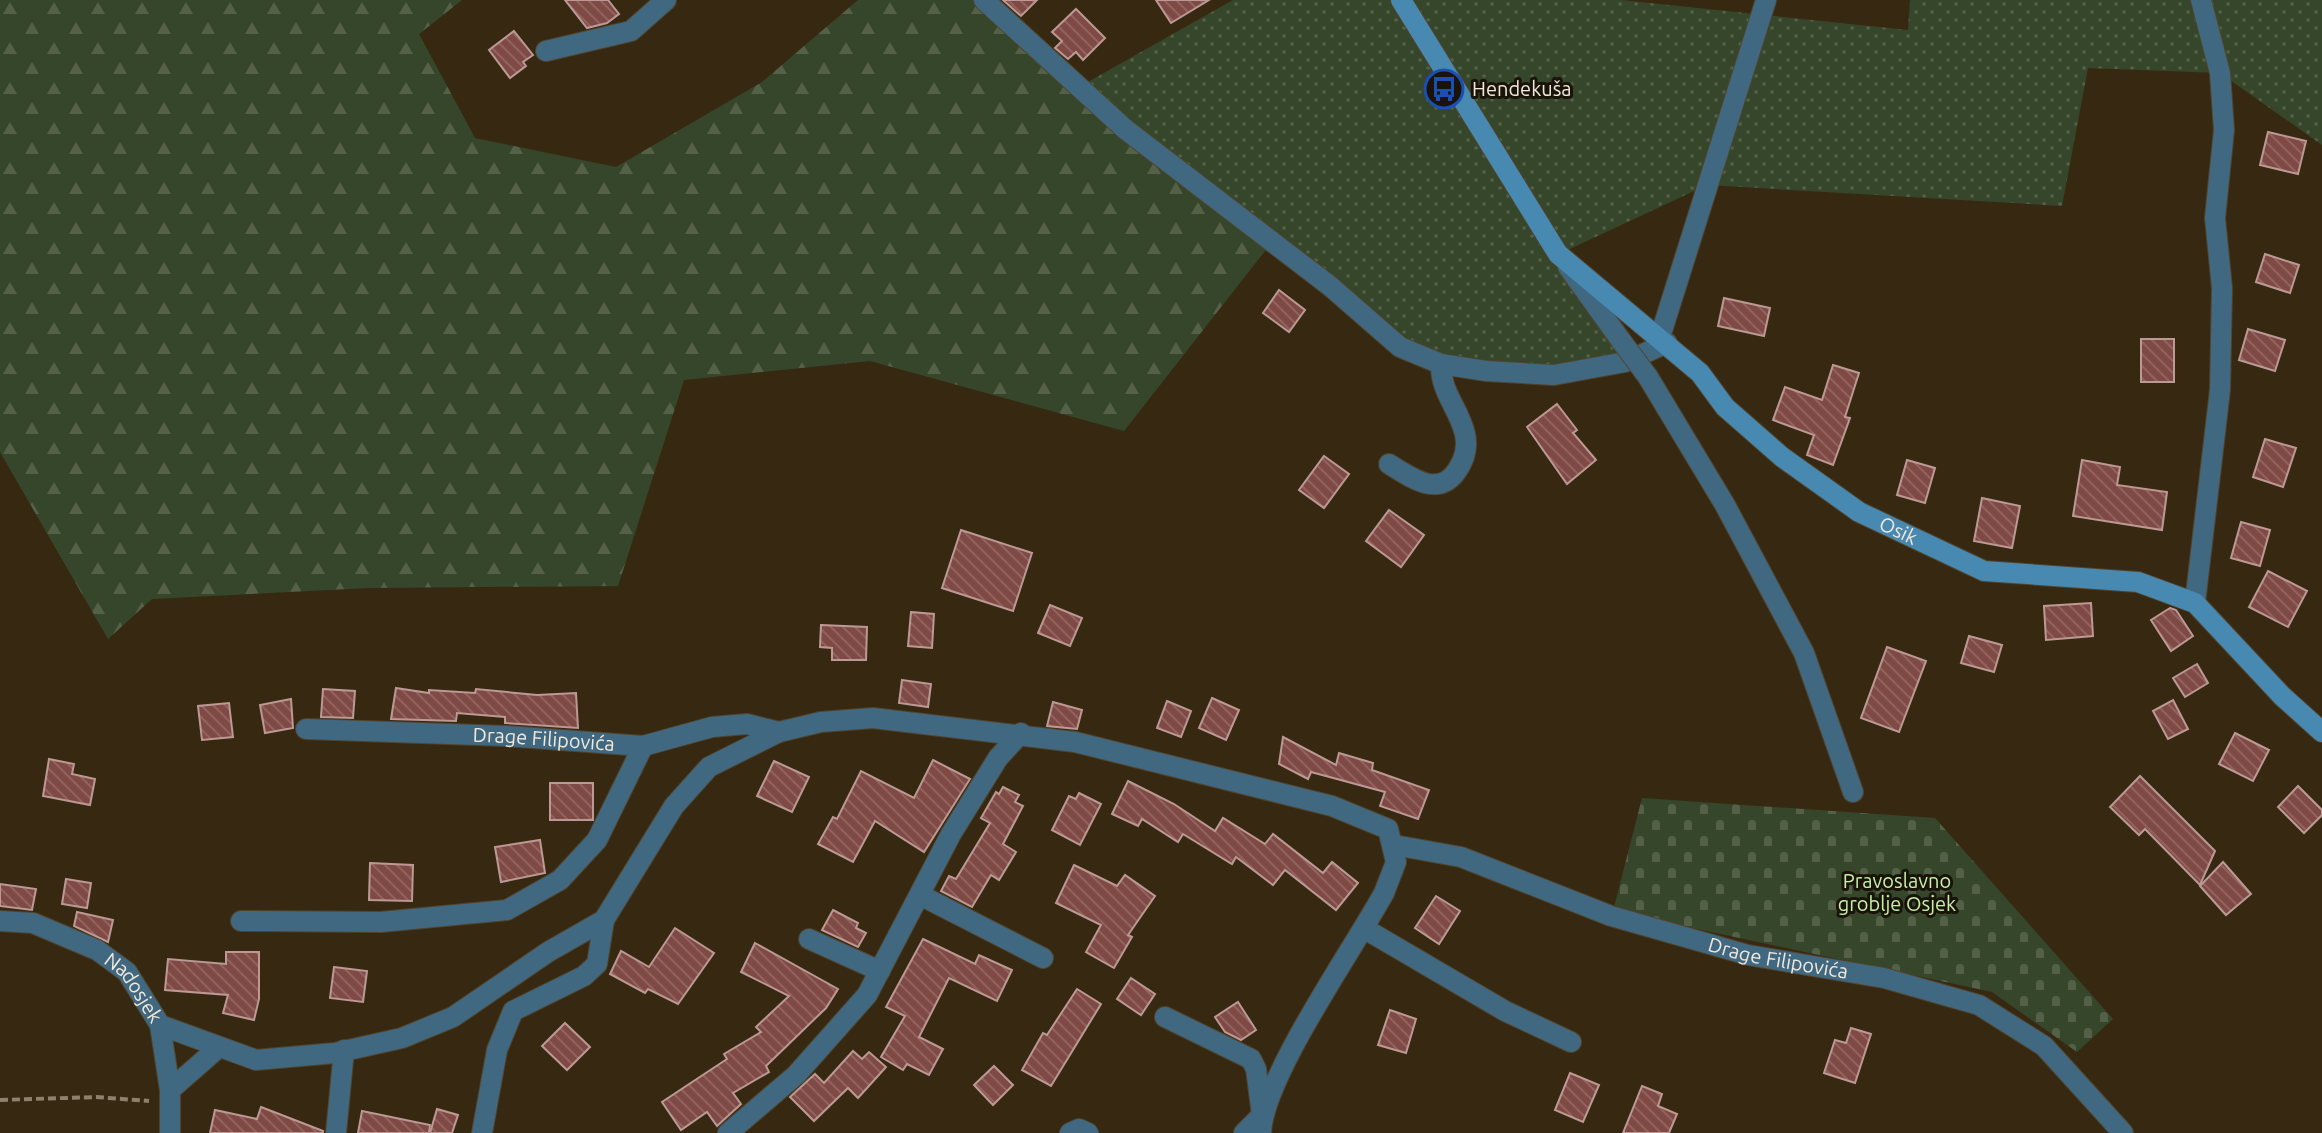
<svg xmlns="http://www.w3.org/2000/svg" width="2322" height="1133" viewBox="0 0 2322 1133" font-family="Ubuntu,sans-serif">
<defs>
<pattern id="grass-dots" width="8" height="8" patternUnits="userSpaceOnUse" patternTransform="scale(2)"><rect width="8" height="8" fill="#36462a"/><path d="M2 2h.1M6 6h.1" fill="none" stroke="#546148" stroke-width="1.8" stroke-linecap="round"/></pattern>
<pattern id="forest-firs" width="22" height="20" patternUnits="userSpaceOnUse" patternTransform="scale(2)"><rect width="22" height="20" fill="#36462a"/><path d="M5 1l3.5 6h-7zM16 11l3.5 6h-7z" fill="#546148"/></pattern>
<pattern id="cemetery-stones" width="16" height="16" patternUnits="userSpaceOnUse" patternTransform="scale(2)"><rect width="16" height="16" fill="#36462a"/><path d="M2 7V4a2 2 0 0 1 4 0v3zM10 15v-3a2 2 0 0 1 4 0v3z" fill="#546148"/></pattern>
<pattern id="building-back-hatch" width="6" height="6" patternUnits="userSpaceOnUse" patternTransform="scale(2)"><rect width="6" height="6" fill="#7f4944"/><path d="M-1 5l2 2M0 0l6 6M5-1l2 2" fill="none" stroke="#92635e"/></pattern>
</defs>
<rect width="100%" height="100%" fill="#372911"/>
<path fill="url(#grass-dots)" d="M1233,0H1621L1908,30L1910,0H2322V145L2220,73L2088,68L2062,206L1707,185L1559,254L1625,362L1554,375L1400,347L1079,87Z"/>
<path fill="url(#forest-firs)" d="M0,0H462L419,34L475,138L616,167L762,82L858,0H984L1272,242L1124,431L870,361L684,380L618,586L368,588L152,599L108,639L0,452Z"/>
<path fill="url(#cemetery-stones)" d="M1642,798L1935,818L2113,1019L2077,1052L1992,992L1613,911Z"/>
<g fill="url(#building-back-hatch)" stroke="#bc9995" stroke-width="2">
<path d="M565,0H608L619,14L607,23L587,28Z"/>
<path d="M1003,0H1037L1021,16Z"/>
<path d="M1156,0H1209L1171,23Z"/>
<path d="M1076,9L1105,38L1083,60L1076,52L1068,59L1055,48L1062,41L1052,32Z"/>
<path d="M514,31L533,55L523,62L526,66L510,78L489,50Z"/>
<path d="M2268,132L2306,141L2298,174L2260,165Z"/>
<path d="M2265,254L2299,265L2290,293L2256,282Z"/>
<path d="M1279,290L1305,310L1289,332L1263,313Z"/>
<path d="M1724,298L1770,308L1764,336L1718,326Z"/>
<path d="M2248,329L2285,340L2275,371L2239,360Z"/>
<rect x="2141" y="339" width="33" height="43"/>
<path d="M1833,365L1859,373L1845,417L1850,418L1833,465L1807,455L1814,435L1773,420L1785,387L1822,400Z"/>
<path d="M1557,404L1577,430L1573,433L1596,460L1567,484L1527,427Z"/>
<path d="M2265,439L2296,448L2283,487L2253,477Z"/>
<path d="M1324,456L1349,474L1324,508L1299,490Z"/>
<path d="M1907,460L1935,468L1925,503L1897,495Z"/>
<path d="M2082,460L2120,467L2117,485L2167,492L2162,530L2073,516Z"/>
<path d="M1982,498L2020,506L2012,548L1974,541Z"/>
<path d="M1389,510L1424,535L1401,567L1366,541Z"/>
<path d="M2241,522L2270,530L2260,566L2231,558Z"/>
<path d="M961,530L1032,553L1013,611L942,588Z"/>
<path d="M2268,571L2307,591L2288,627L2249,607Z"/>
<path d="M2091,603L2093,636L2046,640L2044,606Z"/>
<path d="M1050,605L1082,618L1070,646L1038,633Z"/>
<path d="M2170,608L2176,610L2193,636L2171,651L2151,620Z"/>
<path d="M911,612L934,614L932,648L908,646Z"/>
<path d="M821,625L867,627L866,660H832V648L820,647Z"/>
<path d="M1969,636L2002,645L1994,672L1961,663Z"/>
<path d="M1887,647L1926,661L1899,732L1861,718Z"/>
<path d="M2197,664L2208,683L2185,697L2173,678Z"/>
<path d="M902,680L931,684L928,707L899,703Z"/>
<path d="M396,688L429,693V690L475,693L476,689L537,695L576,693L578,728L505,723V717L457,713L456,721L391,719Z"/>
<path d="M323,689L355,691L353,718L321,717Z"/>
<path d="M1212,698L1239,710L1226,740L1199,728Z"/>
<path d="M291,699L293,728L265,733L260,705Z"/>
<path d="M2173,700L2188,729L2168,739L2153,711Z"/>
<path d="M1167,701L1191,711L1181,737L1157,728Z"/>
<path d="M1053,702L1082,710L1077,729L1047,726Z"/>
<path d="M229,703L233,737L202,740L198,706Z"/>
<path d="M2235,733L2269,750L2253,781L2219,764Z"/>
<path d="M1283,737L1336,765L1339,753L1373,763L1372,770L1429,790L1418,819L1380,806L1385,792L1311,772L1308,779L1279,764Z"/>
<path d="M49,759L74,764L72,774L95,779L90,805L43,796Z"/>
<path d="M933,760L970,779L924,852L875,821L853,862L818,844L833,817L837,819L861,771L914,798Z"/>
<path d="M774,761L809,777L792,812L757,796Z"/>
<path d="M2140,776L2215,851L2200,885L2145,829L2139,835L2110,807Z"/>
<path d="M1128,781L1174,804L1215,831L1223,818L1265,844L1273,834L1323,873L1332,862L1358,883L1336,910L1285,870L1273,885L1236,857L1232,864L1183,834L1178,842L1142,819L1138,826L1112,814Z"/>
<rect x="550" y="783" width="43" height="37"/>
<path d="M2298,786L2322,810V815L2304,833L2278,807Z"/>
<path d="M1003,787L1019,795L1015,802L1023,806L1003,844L1016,852L999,880L991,875L972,907L941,891L949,876L956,879L990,823L981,818L996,792L999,794Z"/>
<path d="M1079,793L1101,804L1080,845L1052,830L1069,796L1076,799Z"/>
<path d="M540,840L545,873L501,882L495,847Z"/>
<path d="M2223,862L2251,894L2226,915L2200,886Z"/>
<path d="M370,863L413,865L412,901L369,900Z"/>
<path d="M1074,865L1117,886L1125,875L1155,896L1128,935L1132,937L1114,968L1086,952L1101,925L1056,903Z"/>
<path d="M66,879L91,883L87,908L62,904Z"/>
<path d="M0,884L36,889L32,910L0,906Z"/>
<path d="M1436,896L1460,911L1439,944L1415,928Z"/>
<path d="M833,910L858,923L856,928L866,933L858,947L822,930Z"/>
<path d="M77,912L113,920L108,942L74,926Z"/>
<path d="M675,928L714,953L678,1004L648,989L645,993L610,974L621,951L649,967Z"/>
<path d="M923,939L975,964L979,955L1012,970L997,1001L949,978L919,1037L943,1049L929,1075L907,1064L903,1070L881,1057L905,1016L886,1007Z"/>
<path d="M755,943L838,989L826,1008L766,1066L769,1072L733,1093L741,1104L717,1126L707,1112L681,1130L662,1102L727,1059L724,1054L761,1032L756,1027L789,996L741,972Z"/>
<path d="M226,952H259V999L254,1020L223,1013L228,995L165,990L168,959L226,964Z"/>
<path d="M334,967L367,971L363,1002L330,998Z"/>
<path d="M1131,978L1155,994L1141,1015L1117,999Z"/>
<path d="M1077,989L1101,1004L1051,1086L1022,1070L1043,1033L1047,1035Z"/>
<path d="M1238,1002L1256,1030L1241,1040L1225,1032L1215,1017Z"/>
<path d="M1390,1010L1416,1019L1406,1053L1378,1045Z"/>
<path d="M565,1023L590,1047L567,1070L542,1046Z"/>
<path d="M1851,1028L1871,1034L1855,1083L1824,1073L1835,1040L1846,1043Z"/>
<path d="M853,1051L862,1059L869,1052L886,1067L858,1098L848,1088L814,1121L790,1097L815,1074L824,1083Z"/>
<path d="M994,1066L1013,1085L993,1105L974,1085Z"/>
<path d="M1570,1073L1599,1085L1583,1122L1555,1110Z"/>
<path d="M1642,1086L1662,1094L1658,1106L1677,1114L1669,1133H1623Z"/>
<path d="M261,1107L323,1131V1133H210L215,1110L257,1119Z"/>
<path d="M437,1109L458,1115L452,1133H430Z"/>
<path d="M362,1111L430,1125L429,1133H358Z"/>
</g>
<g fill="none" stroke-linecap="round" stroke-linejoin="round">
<defs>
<g id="street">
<path d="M984,0L1125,129L1330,286L1400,347L1441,364L1486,371L1554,375L1625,362L1667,343"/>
<path d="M546,51L631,31L666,0"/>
<path d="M1568,267L1622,342"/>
<path d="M1660,337L1766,0"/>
<path d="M1648,377L1725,505L1804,653L1853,792"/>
<path d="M1389,464C1412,478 1439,499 1458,469C1465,458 1468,447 1465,434C1459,408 1440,392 1441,364"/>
<path d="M2195,603L2220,390L2222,288L2215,218L2224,130L2220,73L2201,0"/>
<path id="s1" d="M306,729L506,736L643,746L712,727L747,724L779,732"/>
<path id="s2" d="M1394,845L1461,857L1611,916L1748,955L1884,978L1979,1005L2044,1046L2123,1133"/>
<path d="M920,895L1043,958"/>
<path id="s3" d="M0,921L33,923L97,950L127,972L160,1025L170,1090V1133"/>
<path d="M241,921L381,922L507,910L560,880L597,840L643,746"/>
<path d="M1365,929L1505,1011L1571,1042"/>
<path d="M809,939L880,971"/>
<path d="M1165,1017L1251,1059L1256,1069L1262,1115L1244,1133"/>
<path d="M160,1025L256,1060L335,1053L402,1038L453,1017L548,952L604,920L674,806L709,767L779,732L821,722L873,718L1075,742L1332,806L1388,829L1396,862L1384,893C1354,948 1263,1077 1261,1133"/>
<path d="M170,1090L219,1047"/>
<path d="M336,1133L344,1050"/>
<path d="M482,1133L497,1050L513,1011L584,976L597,964L604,920"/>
<path d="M728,1133L796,1075L867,995L951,834L998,758L1021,733"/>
<path d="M1070,1133L1079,1129L1088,1133"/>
</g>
<g id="secondary">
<path id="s4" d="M1401,0L1558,254L1700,373L1725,407L1782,457L1859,512L1984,571L2138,582L2195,603L2282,696L2322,732"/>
</g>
</defs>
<use href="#street" stroke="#51442d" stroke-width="22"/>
<use href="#secondary" stroke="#51442d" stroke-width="22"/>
<path stroke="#8e826f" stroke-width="4" stroke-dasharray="8 4" stroke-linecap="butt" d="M0,1100L96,1097L149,1101"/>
<use href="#street" stroke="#406881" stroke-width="20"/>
<use href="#secondary" stroke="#4789b1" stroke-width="20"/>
<defs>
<path id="street-bridge" d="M1622,342L1648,377"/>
</defs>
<use href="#street-bridge" stroke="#51442d" stroke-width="22" stroke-linecap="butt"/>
<use href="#street-bridge" stroke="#406881" stroke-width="20"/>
</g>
<defs>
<symbol id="bus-ring" viewBox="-11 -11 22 22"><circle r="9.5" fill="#191309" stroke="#1a4fb4" stroke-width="1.5"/><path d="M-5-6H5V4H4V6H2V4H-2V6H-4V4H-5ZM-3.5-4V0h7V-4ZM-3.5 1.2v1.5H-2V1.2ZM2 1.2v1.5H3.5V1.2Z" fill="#1a4fb4"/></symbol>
</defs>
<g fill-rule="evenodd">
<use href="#bus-ring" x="1422" y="67" width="44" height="44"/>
</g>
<g text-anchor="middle" stroke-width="6" stroke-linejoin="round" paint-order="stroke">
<g font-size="20" fill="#f1e8da" stroke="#191309" text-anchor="start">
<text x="1472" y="96">Hendekuša</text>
</g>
<g font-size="20" fill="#f1e8da" stroke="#191309">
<text dy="7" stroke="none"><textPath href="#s4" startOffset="740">Osik</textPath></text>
<text dy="7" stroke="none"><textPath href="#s1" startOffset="238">Drage Filipovića</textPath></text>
<text dy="7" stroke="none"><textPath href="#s2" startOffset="402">Drage Filipovića</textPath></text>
<text dy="7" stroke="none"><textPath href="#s3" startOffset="156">Nadosjek</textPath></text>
</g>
<g font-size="20" fill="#c6efa7" stroke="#191309">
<text x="1897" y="888">Pravoslavno<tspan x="1897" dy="23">groblje Osjek</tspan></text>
</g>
</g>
</svg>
